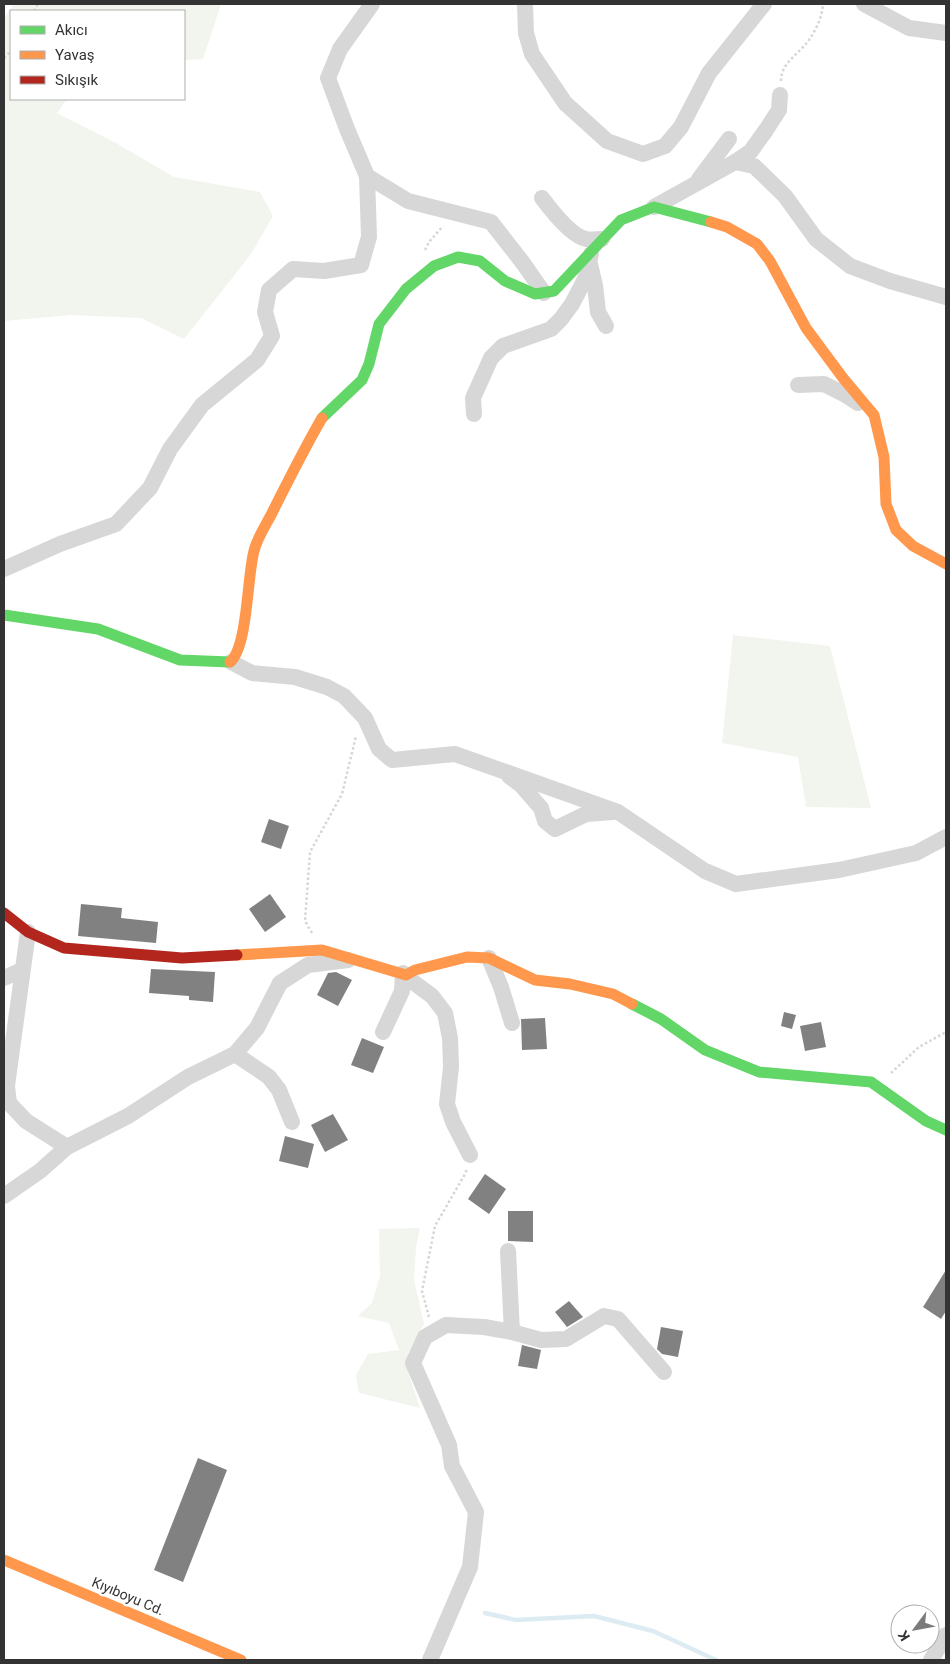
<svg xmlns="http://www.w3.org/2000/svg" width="950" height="1664" viewBox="0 0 950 1664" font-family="Roboto,sans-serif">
<rect width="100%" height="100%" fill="#fff"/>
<g fill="#f1f5ed">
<path d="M14,4H221L203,59L184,60V11H11V99H67L57,113L116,143L174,177L260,192L273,216L251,254L184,339L141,318L71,315L4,321V18Z"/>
<path d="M733,635L830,646L871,808L806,807L798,757L722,743Z"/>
<path d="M420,1228L416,1247L414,1280L424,1324L408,1353L406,1366L420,1408L359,1393L356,1375L368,1354L399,1350L389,1323L358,1316L372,1303L380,1276L379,1229Z"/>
</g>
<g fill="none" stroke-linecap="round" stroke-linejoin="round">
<path stroke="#ddebf3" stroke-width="4.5" d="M485,1613L516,1620L594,1616L653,1631L716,1660"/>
</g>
<g fill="#818181">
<path d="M269,819L289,826L281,849L261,842Z"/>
<path d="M270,894L286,917L265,932L249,909Z"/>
<path d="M81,904L122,908L121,918L158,922L156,943L78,936Z"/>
<path d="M151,969L215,972L213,1002L189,1000V996L149,993Z"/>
<path d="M336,972L352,980L338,1006L317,995L328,973Z"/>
<path d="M784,1012L796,1015L792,1029L781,1026Z"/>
<path d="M545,1018L547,1049L522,1050L521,1019Z"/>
<path d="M821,1022L826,1047L805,1051L800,1026Z"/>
<path d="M362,1038L384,1047L373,1073L351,1065Z"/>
<path d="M333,1114L348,1140L325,1152L311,1125Z"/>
<path d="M285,1136L314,1144L308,1168L279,1161Z"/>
<path d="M485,1174L506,1189L489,1214L468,1199Z"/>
<path d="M508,1211H533V1242L508,1241Z"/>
<path d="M946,1270V1311L941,1319L923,1307Z"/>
<path d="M569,1301L583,1317L567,1327L555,1312Z"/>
<path d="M661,1327L683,1331L678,1357L662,1354L657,1349Z"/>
<path d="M522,1345L541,1350L537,1369L518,1366Z"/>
<path d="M198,1458L227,1470L183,1582L154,1570Z"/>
</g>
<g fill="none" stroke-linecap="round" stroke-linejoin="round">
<g stroke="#d6d6d6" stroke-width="2.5" stroke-dasharray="2.5 2.5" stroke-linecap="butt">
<path d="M34,11L38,4"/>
<path d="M4,58L11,51"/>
<path d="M781,81C781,65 794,57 804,46C814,35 822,19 823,4"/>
<path d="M425,250L429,242L443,226"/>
<path d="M312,933L305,921L310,852L342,794L356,736"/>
<path d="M891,1073L919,1047L946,1032"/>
<path d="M429,1317L422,1291L435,1226L465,1174L467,1169"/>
</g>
<g stroke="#d7d7d7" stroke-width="16">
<path d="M372,4L340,49L328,78L347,129L367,176L408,201L491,222L523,263L544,293"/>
<path d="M525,4L526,33L532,54L565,103L607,141L643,154L665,146L681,127L709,73L764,4"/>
<path d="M864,4L909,28L946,33"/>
<path d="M735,162L751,151L766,130L779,110L780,95"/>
<path d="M699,179L729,139"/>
<path d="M542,198C551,210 571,236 586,239C590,240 597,239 602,239"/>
<path d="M654,207L735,162L754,166L785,196L816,239L850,266L890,281L946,297"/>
<path d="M590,264L595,285L598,312L606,326"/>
<path d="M798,385L824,384L844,394L858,403"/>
<path d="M474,414L473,398L491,358L503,346L551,329L561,319L572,304L585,279L591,254"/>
<path d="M4,569L60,544L116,524L150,488L170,449L202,405L257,360L272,336L265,312L269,290L293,269L324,271L361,265L369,237L367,176"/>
<path d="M231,662L252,673L295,677L327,687L344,696L365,718L379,749L392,760L455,754L618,812L705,871L736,884L839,870L916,853L946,837"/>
<path d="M509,776L521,785L541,808L545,821L555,829L586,814L613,812"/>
<path d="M28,932L7,1086L9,1103L26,1121L67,1147"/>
<path d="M489,958L501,987L512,1023"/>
<path d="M406,975L413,982L432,996L445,1013L450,1038L451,1067L447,1104L453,1122L470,1155"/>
<path d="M4,978L22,970"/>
<path d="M383,1032L402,991L403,973"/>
<path d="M235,1054L269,1077L279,1090L292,1122"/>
<path d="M4,1196L40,1171L67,1147L128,1116L188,1077L235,1054L257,1028L280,983L308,965L348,960"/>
<path d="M508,1251L512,1332"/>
<path d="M430,1660L470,1567L476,1512L452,1466L449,1445L413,1363L425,1337L446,1325L484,1327L512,1332L541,1340L566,1339L604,1316L618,1319L664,1372"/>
<path d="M931,1660L946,1635"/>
</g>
<g stroke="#63d668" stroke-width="11">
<path d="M322,418L362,380L369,364L379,324L406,289L434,266L458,257L480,261L505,281L535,294L554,291L621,220L654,207L711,222"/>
<path d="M4,615L98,629L180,660L230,662"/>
<path d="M632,1004L661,1019L705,1050L759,1072L871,1082L926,1121L946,1130"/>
</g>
<g stroke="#ff974d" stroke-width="11">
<path d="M711,222L727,227L757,244L770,261L806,328L843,378L874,415L884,457L886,504L896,530L913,546L946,564"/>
<path d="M230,662C248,647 247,576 254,551C257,538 266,525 272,513C288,481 304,449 322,418"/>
<path d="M237,955L322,950L406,975L415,970L467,957L489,958L535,980L570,984L613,994L632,1004"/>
<path d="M4,1560L241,1660"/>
</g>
<path stroke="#b3261e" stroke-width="11" d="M4,913L28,932L64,948L182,958L237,955"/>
</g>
<g text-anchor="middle" stroke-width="5" stroke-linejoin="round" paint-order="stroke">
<g font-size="14" fill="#333" stroke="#fff">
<text transform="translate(128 1596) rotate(23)" y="5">Kıyıboyu Cd.</text>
</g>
</g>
<rect width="950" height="1664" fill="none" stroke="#333333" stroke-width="10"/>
<rect x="10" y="10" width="175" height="90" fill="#ffffff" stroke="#adadad"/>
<rect x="20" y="26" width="25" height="8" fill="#63d668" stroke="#adadad"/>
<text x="55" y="35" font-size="15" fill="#333333">Akıcı</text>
<rect x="20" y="51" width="25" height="8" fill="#ff974d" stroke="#adadad"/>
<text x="55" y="60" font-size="15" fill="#333333">Yavaş</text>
<rect x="20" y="76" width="25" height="8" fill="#b3261e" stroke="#adadad"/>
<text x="55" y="85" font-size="15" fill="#333333">Sıkışık</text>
<g transform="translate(915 1629) rotate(238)"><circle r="24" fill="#ffffff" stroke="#adadad"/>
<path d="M0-4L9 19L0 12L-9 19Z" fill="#7a7a7a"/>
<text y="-8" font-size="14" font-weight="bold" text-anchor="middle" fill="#333333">K</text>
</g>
</svg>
